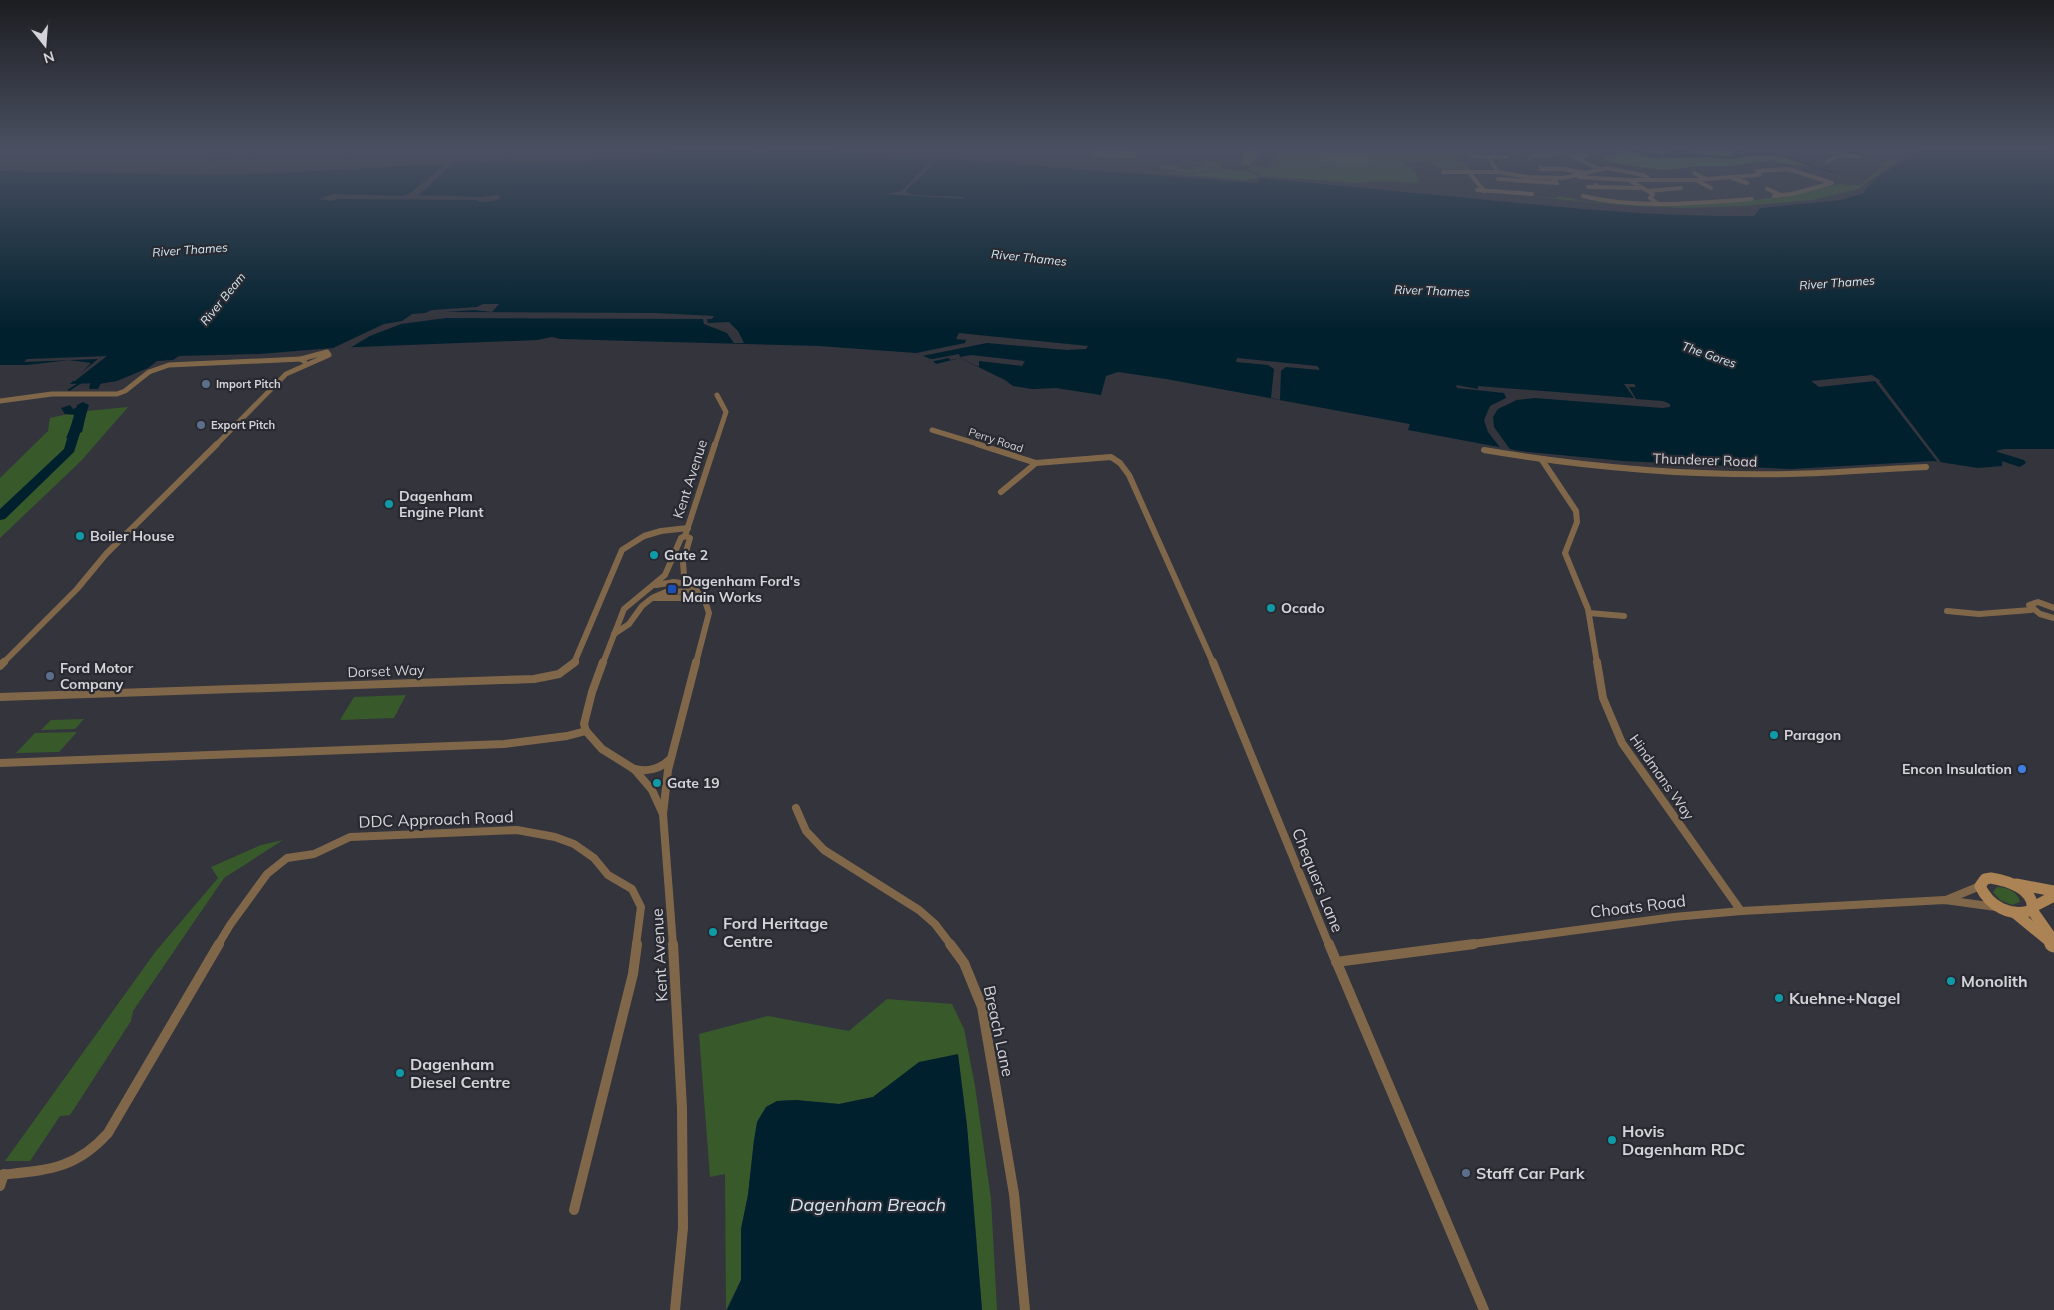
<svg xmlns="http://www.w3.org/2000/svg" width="2054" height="1310" viewBox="0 0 2054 1310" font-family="Mulish,sans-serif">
<rect width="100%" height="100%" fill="#33343c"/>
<g fill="#385a2b">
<path d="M1284,148H1435V150L1457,152V161L1467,162L1469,170L1445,171L1430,162H1403C1411,170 1417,168 1419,183L1383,181L1358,183L1262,176L1249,169L1252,166L1269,168Z"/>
<path d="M1200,160L1225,163L1220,164L1223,166L1221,168L1195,173L1176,172V170L1160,168L1161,165L1179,166L1178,169L1193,170L1194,167H1202L1203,165L1199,164Z"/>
<path d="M1894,160L1896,161L1858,189L1812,200L1742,206L1682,208L1635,206L1532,197L1557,198L1558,196L1584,201L1626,204L1740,201L1763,199L1841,184L1854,187L1850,185H1860L1884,166L1880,163Z"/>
<path d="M1222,169L1247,171L1261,177L1247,180L1142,172L1143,171L1192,174Z"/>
<path d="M128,407L81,461L0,538V478L48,431L50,418L68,414L76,415L67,437L82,432L87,411Z"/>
<path d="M406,695L394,718L340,720L354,697Z"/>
<path d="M84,719L75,729L41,730L51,720Z"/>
<path d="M77,732L59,752L16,753L35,733Z"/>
<path d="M283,840L224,878L133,1011L131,1021L70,1115L60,1116L30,1161H5L156,951L218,878L211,867L261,845Z"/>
<path d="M1997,887C2007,887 2018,892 2020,902L2012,905L2000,900L1993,892Z"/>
<path d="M887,999L952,1004L964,1029L975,1086L991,1199L997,1310H982L967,1126L958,1055L883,1089L873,1097L839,1104L796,1100L777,1101L766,1107L754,1140L748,1195L741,1229V1280L726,1310L725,1174L710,1177L699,1034L768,1016L849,1031Z"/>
</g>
<g fill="#477b32">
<path d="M1092,148L1142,151L1139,152L1135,159L1115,158L1117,154L1114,158L1094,156L1092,155L1097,150Z"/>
<path d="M1245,148H1263L1250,165H1240L1244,159L1242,157Z"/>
<path d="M1588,148H1734L1732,156H1777L1807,165H1790L1771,160L1730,166H1700L1664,170L1625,165L1611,162L1604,157L1622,154Z"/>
<path d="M1341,155C1351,156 1368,154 1375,162L1351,164L1316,160Z"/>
</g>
<g fill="#00202e">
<path d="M670,148L730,150L753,148V154L771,150L804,148L803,150L854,152L1257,183L1260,178C1326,184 1393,191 1459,197C1558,207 1655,217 1754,216L1760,208L1841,200L1864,193L1865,189L1881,175L1923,148H2054V449H2004L1996,451L2002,461V466L1978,468L1933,461L1790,469L1623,461L1520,451L1408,430L1410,424L1166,379L1118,372L1106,376L1101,395L1056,388L1032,389L1013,386L1005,380L960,358L936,364L931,359L916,353L819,346L560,339L552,337L537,340L333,348L259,354L179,356L173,360L157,361L148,368L117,381L99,384V383L70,384L91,363L69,360L27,365H0V171L206,175L259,174L485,162L528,164L589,161L619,156L666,152L670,150Z"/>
<path d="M1668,148C1690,147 1707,158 1732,156L1736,150L1750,153L1785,156L1837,173H1831L1787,158L1772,155H1752L1733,159L1704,157L1669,158L1652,156L1666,154Z"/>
<path d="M86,404L88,405L82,432L66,438L76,415L65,414L61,408L70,405L73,409Z"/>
<path d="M958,1054L967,1126L982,1310H727L741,1280V1229L748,1195L754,1140L757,1122L766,1107L777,1101L796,1100L839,1104L873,1097L919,1062Z"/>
</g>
<g fill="#33343c">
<path d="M935,158H940L905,191L912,195L961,197L965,199L836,191L888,194L901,191Z"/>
<path d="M455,161L419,195L481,197L497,195L501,197L498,200L481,202L477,200L339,199L331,201L319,199L333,194L402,196L409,194L448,162Z"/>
<path d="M483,304H499L492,312L474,310L445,312L655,313L714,316L712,319H707L708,323L729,322L738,331L744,343H734L727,333L704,324L703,319L446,318L401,324L370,336L350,348H333L384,324L402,321L412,314L425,313L432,310L477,307Z"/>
<path d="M959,333L1088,346L1086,349L1067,350L987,343L922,356L916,353L965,343L966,340L956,339Z"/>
<path d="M959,354L960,357L971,355L1025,361L1022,366L979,361V367L960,358L951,360L948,358L930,362L928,360Z"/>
<path d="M107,356L75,381H71L98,359L24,362L27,359Z"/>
<path d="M1237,358L1317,366L1319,368V370L1286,367L1281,371L1280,400L1271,398L1274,369L1268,365L1236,362Z"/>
<path d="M1872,375L1881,381H1879L1943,465L1939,464L1875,381L1819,387L1811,381Z"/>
<path d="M1624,384H1634L1636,387H1629L1636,399L1663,401L1670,404V407L1662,408L1535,398L1517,400L1498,409L1493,417L1494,427L1512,452L1502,450L1488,432L1484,420L1490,406L1506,398L1504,393L1457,388L1456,385L1478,389V386L1634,398Z"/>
</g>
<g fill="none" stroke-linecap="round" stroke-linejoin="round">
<g stroke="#00202e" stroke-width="1">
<path d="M344,162L355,149L362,148"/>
<path d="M203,166L233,148"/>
</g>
<path stroke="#00202e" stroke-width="2" d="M69,390L80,383"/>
<g stroke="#00202e" stroke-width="4.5">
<path d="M1731,148L1747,154"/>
<path d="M1631,149L1643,154L1659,156"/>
</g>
<g fill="#00202e" fill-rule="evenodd">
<path d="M111,367L115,368L116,370L115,372L101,383L98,389H90L89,387L92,380Z"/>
<path d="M83,402L89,405L74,452L5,519L0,520V509L64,449L77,405Z"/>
<path d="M1981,447L2024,460L2026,463L2020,467L1977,453L1975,451L1977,449Z"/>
</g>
<g stroke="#81674a" stroke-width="4">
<path d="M1555,148L1599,169"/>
<path d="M1742,148L1744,149"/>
<path d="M1859,148L1870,150"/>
<path d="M1817,149L1858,157"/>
<path d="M1472,156L1506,157"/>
<path d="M1488,157L1498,172"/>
<path d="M1575,157L1585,156L1578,152"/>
<path d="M1530,158L1531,156L1563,153"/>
<path d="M1827,162L1850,148"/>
<path d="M1541,167V169H1562L1587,173"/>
<path d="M1468,171L1484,191"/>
<path d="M1443,172H1498L1527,177L1563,178L1607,168L1643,175L1648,178"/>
<path d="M1694,173L1706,179"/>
<path d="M1579,177L1629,180"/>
<path d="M1732,178L1747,183"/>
<path d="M1498,179L1557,183L1553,178"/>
<path d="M1696,180L1711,188"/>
<path d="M1596,185L1598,187L1639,188"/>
<path d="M1588,187H1598"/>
<path d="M1767,189L1779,194"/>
<path d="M1477,190L1532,194"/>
<path d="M1649,191L1681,188"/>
<path d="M1583,196C1635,209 1699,203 1752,199"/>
<path d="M1657,203L1650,198L1653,194L1629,180H1695L1758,175L1760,174L1757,171L1788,169L1832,183L1792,194L1774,196"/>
</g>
<g stroke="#81674a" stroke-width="5">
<path d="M0,401L52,394H117L125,391L149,372L169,365L301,359L305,362"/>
<path d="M932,430L981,445"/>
<path d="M216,445L286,374L329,355L327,352L301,359"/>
<path d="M715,445L726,412L717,395"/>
</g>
<g stroke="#81674a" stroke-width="6">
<path d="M977,444L1036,463L1111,457L1120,463L1129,475L1213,663"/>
<path d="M1484,450C1584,467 1688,476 1790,474C1835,473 1881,469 1926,467"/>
<path d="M1542,460L1576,511L1577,522L1565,553L1588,609L1597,663"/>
<path d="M1001,492L1036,463"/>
<path d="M685,536L690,538L683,562L684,576L705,601L709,613L696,663"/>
<path d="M656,585L674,582L688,584"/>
<path d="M654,597L666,592L697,591"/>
<path d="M2054,608L2038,602L2029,605L2040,614L2054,618"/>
<path d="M1947,611L1979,614L2031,610"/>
<path d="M1589,613L1624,616"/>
<path d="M614,634L629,624L642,606L652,598H703"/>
<path d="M3,663L77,589L106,554L217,444"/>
<path d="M574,663L622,550L644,536L661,531L688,528"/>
<path d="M603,663L624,609L665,575L681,538L685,536L715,444"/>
</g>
<g stroke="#81674a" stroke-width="8">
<path d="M603,662L592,692L584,724L586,731L602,749L634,769L652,790L663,814L673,945"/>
<path d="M1213,662L1329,945"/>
<path d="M1597,662L1603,698L1622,743L1741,911"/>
<path d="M0,666L4,662"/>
<path d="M0,697L534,679L559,674L575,662"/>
<path d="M0,763L504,744L567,736L586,731"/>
<path d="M634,769C648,772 659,770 669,760"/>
<path d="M796,808L806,831L824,850L919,910L935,924L951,945"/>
<path d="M663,814L668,770L696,662"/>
<path d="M1946,900L1980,886"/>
<path d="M218,945L230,925L267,874L287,858L314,854L350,837L517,830L555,837L574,844L594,858L608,875L632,889L641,907L636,945"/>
<path d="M1465,945L1674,917L1741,911L1945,900L1996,907"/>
</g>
<g stroke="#81674a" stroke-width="10">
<path d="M673,944L682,1108L683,1228L675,1310"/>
<path d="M950,944L964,963L982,1007L1014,1194L1025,1310"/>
<path d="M1329,944L1484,1310"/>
<path d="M1336,962L1474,944"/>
<path d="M0,1175C46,1170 75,1170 108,1133L219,944"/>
<path d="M0,1186L4,1174"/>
<path d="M574,1210L633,974L637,944"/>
</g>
<g stroke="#ab8354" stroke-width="11">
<path d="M1991,878C2008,881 2035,889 2032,910C2011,918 1989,906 1980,886L1985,879Z"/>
<path d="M2016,884L2054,891"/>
<path d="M2033,907L2054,896"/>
<path d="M2032,910L2053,940"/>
<path d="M2015,913L2054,945"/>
</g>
<path stroke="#ab8354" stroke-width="15" d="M2052,944L2054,945"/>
<path stroke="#b1b2b7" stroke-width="1" stroke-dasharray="1 2.5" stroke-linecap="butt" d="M1279,151L1280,148"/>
</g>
<linearGradient id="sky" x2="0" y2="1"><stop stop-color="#1c1d21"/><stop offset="0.45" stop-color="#4a5061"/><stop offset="1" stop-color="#4a5061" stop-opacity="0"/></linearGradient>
<rect width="2054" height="331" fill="url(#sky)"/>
<g fill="#5c6f8a" stroke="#292a31" stroke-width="2">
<circle cx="206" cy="384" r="5"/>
<circle cx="201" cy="425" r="5"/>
<circle cx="50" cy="676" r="5"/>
<circle cx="1466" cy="1173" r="5"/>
</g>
<g fill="#0f9aa8" stroke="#292a31" stroke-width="2">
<circle cx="389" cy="504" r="5"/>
<circle cx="80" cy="536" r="5"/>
<circle cx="654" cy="555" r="5"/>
<circle cx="1271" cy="608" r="5"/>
<circle cx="1774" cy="735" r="5"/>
<circle cx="657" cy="783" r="5"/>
<circle cx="713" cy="932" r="5"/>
<circle cx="1951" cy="981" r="5"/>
<circle cx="1779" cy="998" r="5"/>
<circle cx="400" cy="1073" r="5"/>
<circle cx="1612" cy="1140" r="5"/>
</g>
<rect fill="#1a4fb4" stroke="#292a31" stroke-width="2" x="667" y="584" width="10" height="10" rx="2.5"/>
<circle fill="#3f7fe0" stroke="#292a31" stroke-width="2" cx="2022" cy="769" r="5"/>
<g text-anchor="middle" stroke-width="4.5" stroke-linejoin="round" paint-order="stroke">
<g font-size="11" font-weight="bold" fill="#d3d3d8" stroke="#292a31" text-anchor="start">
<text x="216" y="388">Import Pitch</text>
<text x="211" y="429">Export Pitch</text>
</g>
<g font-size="11" fill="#d3d3d8" stroke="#292a31">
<text transform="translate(996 440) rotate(18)" y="4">Perry Road</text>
</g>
<g font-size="12" font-style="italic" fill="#d1e8f4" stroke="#292a31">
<text transform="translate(190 250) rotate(-4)" y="4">River Thames</text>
<text transform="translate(1029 258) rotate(6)" y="4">River Thames</text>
<text transform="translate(1837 283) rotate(-4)" y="4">River Thames</text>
<text transform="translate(1432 291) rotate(2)" y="4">River Thames</text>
<text transform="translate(223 299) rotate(-51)" y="4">River Beam</text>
<text transform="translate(1709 355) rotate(19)" y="4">The Gores</text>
</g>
<g font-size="14" fill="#d3d3d8" stroke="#292a31">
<text transform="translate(1705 460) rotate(2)" y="5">Thunderer Road</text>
<text transform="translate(690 479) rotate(-72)" y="5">Kent Avenue</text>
<text transform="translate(386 671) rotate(-2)" y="5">Dorset Way</text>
<text transform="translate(1662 777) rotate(55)" y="5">Hindmans Way</text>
</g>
<g font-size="14" font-weight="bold" fill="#d3d3d8" stroke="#292a31" text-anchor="start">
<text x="399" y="501">Dagenham<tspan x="399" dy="16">Engine Plant</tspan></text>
<text x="90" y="541">Boiler House</text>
<text x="664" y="560">Gate 2</text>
<text x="682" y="586">Dagenham Ford's<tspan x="682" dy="16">Main Works</tspan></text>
<text x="1281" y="613">Ocado</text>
<text x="60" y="673">Ford Motor<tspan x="60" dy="16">Company</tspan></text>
<text x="1784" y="740">Paragon</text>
<text x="2012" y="774" text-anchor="end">Encon Insulation</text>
<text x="667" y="788">Gate 19</text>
</g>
<g font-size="16" fill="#d3d3d8" stroke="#292a31">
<text transform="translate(436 819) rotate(-2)" y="6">DDC Approach Road</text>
<text transform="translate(1318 880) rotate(68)" y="6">Chequers Lane</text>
<text transform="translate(1638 906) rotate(-7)" y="6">Choats Road</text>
<text transform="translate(659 955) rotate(-93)" y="6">Kent Avenue</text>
<text transform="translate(999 1031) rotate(78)" y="6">Breach Lane</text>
</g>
<g font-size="16" font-weight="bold" fill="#d3d3d8" stroke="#292a31" text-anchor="start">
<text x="723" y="929">Ford Heritage<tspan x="723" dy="18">Centre</tspan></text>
<text x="1961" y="987">Monolith</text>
<text x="1789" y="1004">Kuehne+Nagel</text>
<text x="410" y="1070">Dagenham<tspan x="410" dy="18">Diesel Centre</tspan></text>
<text x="1622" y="1137">Hovis<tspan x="1622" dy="18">Dagenham RDC</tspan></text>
<text x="1476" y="1179">Staff Car Park</text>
</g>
<g font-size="18" font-style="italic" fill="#d1e8f4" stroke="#292a31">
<text x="868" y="1211">Dagenham Breach</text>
</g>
</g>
<g transform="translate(45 45) rotate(163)" stroke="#292a31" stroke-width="4" paint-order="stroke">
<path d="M0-4L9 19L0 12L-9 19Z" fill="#d3d3d8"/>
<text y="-8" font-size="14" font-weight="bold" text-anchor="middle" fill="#d3d3d8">N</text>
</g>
</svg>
